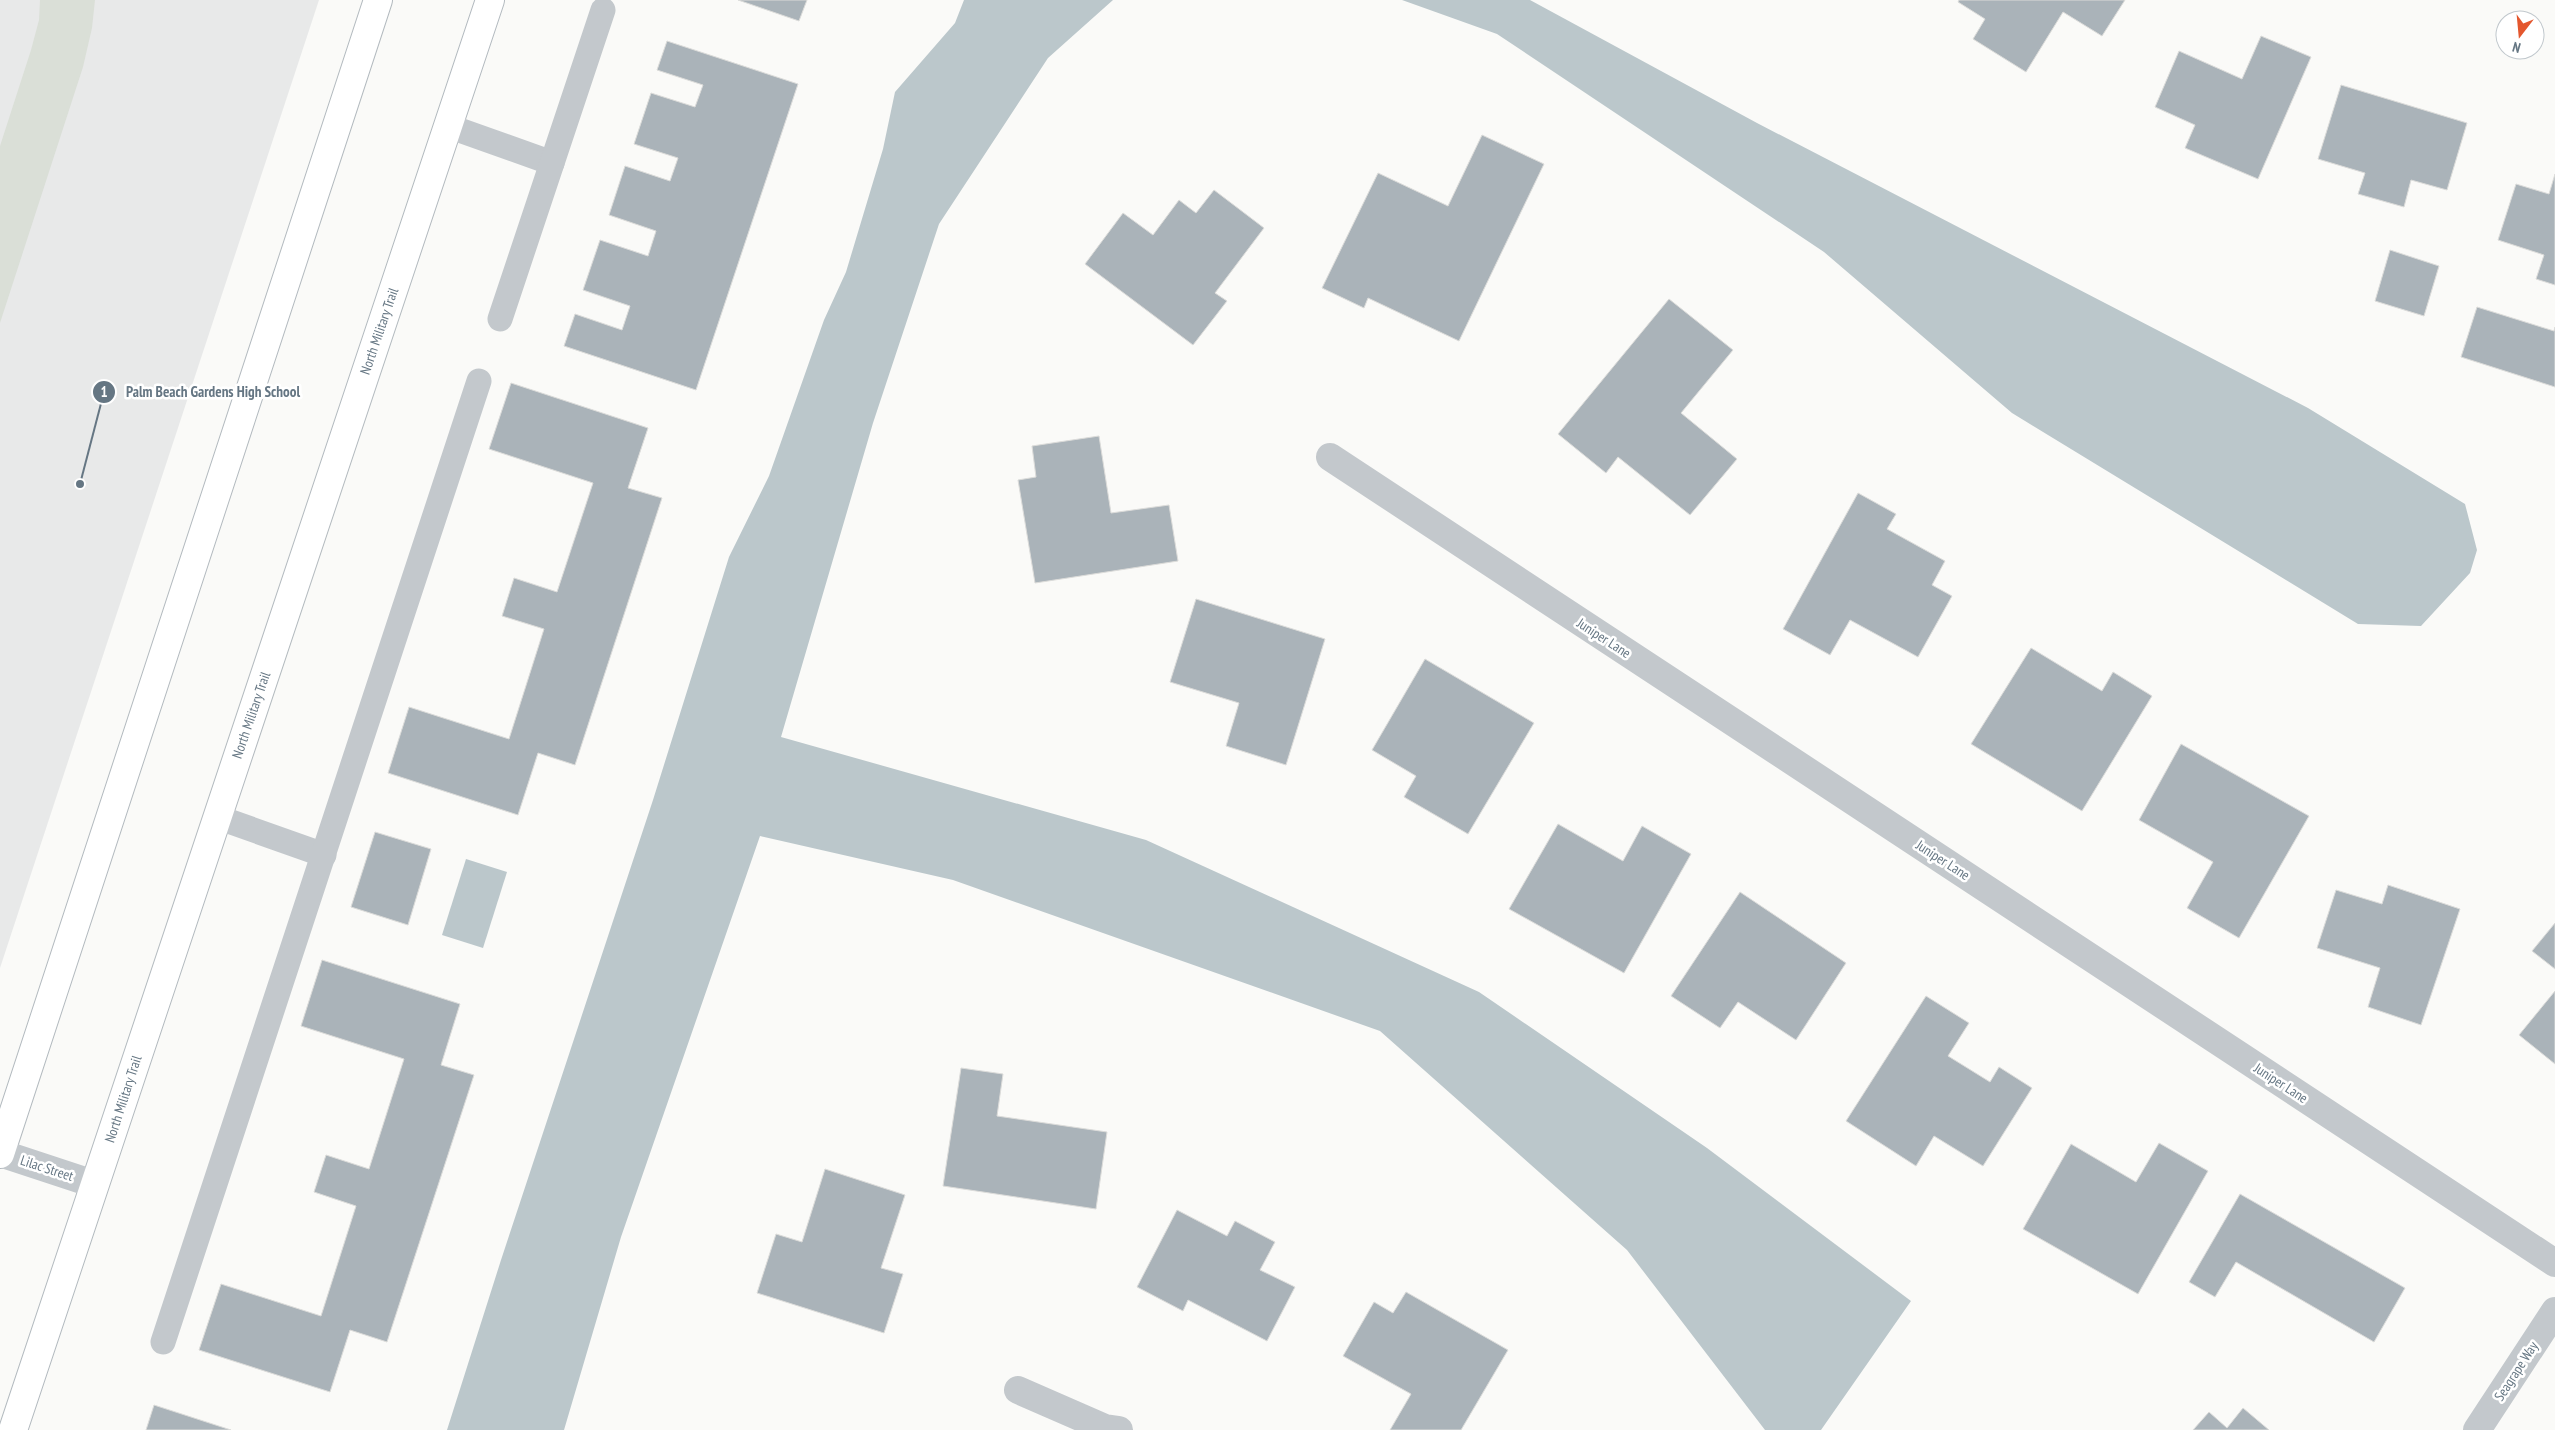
<svg xmlns="http://www.w3.org/2000/svg" width="2555" height="1430" viewBox="0 0 2555 1430" font-family="'PT Sans Narrow',sans-serif">
<rect width="100%" height="100%" fill="#fafaf8"/>
<path fill="#e8e9e9" d="M0,0H319L0,968Z"/>
<path fill="#dadfd7" d="M40,0H95L92,28L83,67L0,323V146L31,50L39,20Z"/>
<g fill="#bbc7cb">
<path d="M964,0H1113L1048,58L939,224L873,423L781,737L1146,840L1479,992L1707,1148L1911,1301L1821,1430H1765L1627,1250L1380,1031L953,880L760,836L621,1237L564,1430H447L501,1260L653,800L729,557L769,476L824,320L846,272L883,149L895,92L955,23Z"/>
<path d="M1402,0H1530L1757,123L2308,408L2465,504L2477,550L2470,573L2421,626L2358,624L2012,413L1824,252L1497,34Z"/>
<path d="M466,859L507,872L483,948L442,935Z"/>
</g>
<g fill="#aab3b9" stroke="#dcdcda">
<path d="M738,0H807L799,21Z"/>
<path d="M1959,0H2125L2102,36L2063,12L2026,72L1973,39L1985,19L1958,2Z"/>
<path d="M2261,36L2311,57L2258,179L2185,148L2195,125L2155,107L2179,51L2242,79Z"/>
<path d="M667,41L798,84L696,390L564,346L575,314L622,330L630,306L583,290L600,240L648,256L656,231L609,215L625,166L670,181L678,158L634,144L651,93L695,107L703,85L657,70Z"/>
<path d="M2341,85L2467,123L2447,190L2411,180L2404,207L2358,194L2365,173L2318,159Z"/>
<path d="M1482,135L1544,164L1459,341L1368,298L1364,308L1322,288L1378,173L1448,206Z"/>
<path d="M2555,174V285L2536,279L2544,255L2498,240L2516,184L2549,194Z"/>
<path d="M1214,190L1264,228L1215,293L1227,301L1193,345L1085,264L1123,213L1153,235L1179,200L1196,213Z"/>
<path d="M2390,250L2439,266L2424,316L2375,301Z"/>
<path d="M1669,299L1733,350L1681,413L1737,459L1690,515L1618,457L1606,473L1558,434Z"/>
<path d="M2477,307L2554,331L2555,327V387L2461,357Z"/>
<path d="M511,383L648,428L628,488L662,498L575,765L538,753L518,815L388,773L409,707L509,739L544,629L502,616L514,578L557,592L593,483L489,449Z"/>
<path d="M1099,436L1111,513L1169,505L1178,561L1035,583L1018,480L1036,477L1032,446Z"/>
<path d="M1858,493L1896,514L1887,529L1945,561L1932,585L1952,596L1918,657L1850,620L1830,655L1783,629Z"/>
<path d="M1196,599L1325,639L1286,765L1226,746L1239,703L1170,682Z"/>
<path d="M2031,648L2102,691L2113,672L2152,696L2082,811L1971,744Z"/>
<path d="M1425,659L1534,723L1468,834L1404,797L1416,776L1372,750Z"/>
<path d="M2181,744L2309,816L2239,938L2187,908L2213,862L2139,820Z"/>
<path d="M1558,824L1623,861L1642,826L1691,854L1624,973L1509,909Z"/>
<path d="M375,832L431,849L408,925L351,907Z"/>
<path d="M2388,885L2460,909L2421,1025L2368,1007L2380,968L2317,948L2336,890L2382,904Z"/>
<path d="M1740,892L1846,963L1796,1040L1738,1002L1720,1028L1671,996Z"/>
<path d="M2555,923V969L2532,951Z"/>
<path d="M322,960L460,1004L441,1065L474,1075L387,1342L350,1330L330,1392L199,1350L221,1284L321,1316L356,1206L314,1192L326,1155L369,1169L404,1059L301,1026Z"/>
<path d="M2555,991V1064L2519,1035Z"/>
<path d="M1926,996L1969,1023L1948,1056L1990,1082L1999,1067L2032,1088L1983,1166L1934,1136L1916,1166L1846,1121Z"/>
<path d="M961,1068L1003,1074L997,1116L1107,1132L1096,1209L943,1186Z"/>
<path d="M2159,1143L2208,1171L2138,1294L2023,1229L2071,1144L2136,1182Z"/>
<path d="M825,1169L905,1195L881,1268L903,1274L884,1333L757,1293L776,1234L802,1242Z"/>
<path d="M2240,1194L2405,1288L2374,1342L2236,1262L2215,1297L2189,1282Z"/>
<path d="M1177,1210L1227,1236L1235,1221L1275,1242L1260,1270L1295,1287L1267,1341L1188,1300L1183,1311L1137,1287Z"/>
<path d="M1406,1292L1508,1350L1461,1430H1390L1411,1394L1343,1356L1374,1302L1393,1313Z"/>
<path d="M154,1405L231,1430H146Z"/>
<path d="M2243,1408L2269,1430H2193L2209,1412L2227,1428Z"/>
</g>
<g fill="none" stroke-linecap="round" stroke-linejoin="round">
<defs>
<g id="secondary">
<path d="M0,1154L378,0"/>
<path d="M13,1430L490,0"/>
</g>
</defs>
<use href="#secondary" stroke="#b3babf" stroke-width="30"/>
<g stroke="#c3c8cc" stroke-width="25">
<path d="M448,126L552,163"/>
<path d="M500,319L603,10"/>
<path d="M217,817L324,855"/>
<path d="M163,1342L479,381"/>
</g>
<g stroke="#c3c8cc" stroke-width="28">
<path d="M1330,457L2555,1263"/>
<path d="M0,1153L94,1184"/>
<path d="M1018,1390L1105,1428L1119,1430"/>
<path d="M2477,1430L2555,1311"/>
</g>
<use href="#secondary" stroke="#fff" stroke-width="28"/>
</g>
<g text-anchor="middle" stroke-width="5" stroke-linejoin="round" paint-order="stroke">
<g font-size="14" fill="#657683" stroke="#fff">
<text transform="translate(379 331) rotate(-71)" y="5">North Military Trail</text>
<text transform="translate(1604 638) rotate(33)" y="5">Juniper Lane</text>
<text transform="translate(251 715) rotate(-71)" y="5">North Military Trail</text>
<text transform="translate(1943 860) rotate(33)" y="5">Juniper Lane</text>
<text transform="translate(2281 1083) rotate(33)" y="5">Juniper Lane</text>
<text transform="translate(123 1099) rotate(-72)" y="5">North Military Trail</text>
<text transform="translate(47 1168) rotate(18)" y="5">Lilac Street</text>
<text transform="translate(2516 1371) rotate(-57)" y="5">Seagrape Way</text>
</g>
</g>
<path fill="none" stroke="#657683" stroke-width="2" d="M80 484L104 392"/>
<g fill="#657683" stroke="#fff" stroke-width="2">
<circle cx="80" cy="484" r="5"/>
<circle cx="104" cy="392" r="12"/>
</g>
<g font-size="15" text-anchor="middle" font-weight="bold" fill="#fff">
<text x="104" y="397">1</text>
</g>
<g font-size="15" text-anchor="middle" font-weight="bold" fill="#657683" stroke="#fff" stroke-width="5" stroke-linejoin="round" paint-order="stroke">
<text x="213" y="397">Palm Beach Gardens High School</text>
</g>
<g transform="translate(2520 35) rotate(196)"><circle r="24" fill="#ffffff" stroke="#c1c8cd"/>
<path d="M0-4L9 19L0 12L-9 19Z" fill="#e4572e"/>
<text y="-8" font-size="14" font-weight="bold" text-anchor="middle" fill="#657683">N</text>
</g>
</svg>
